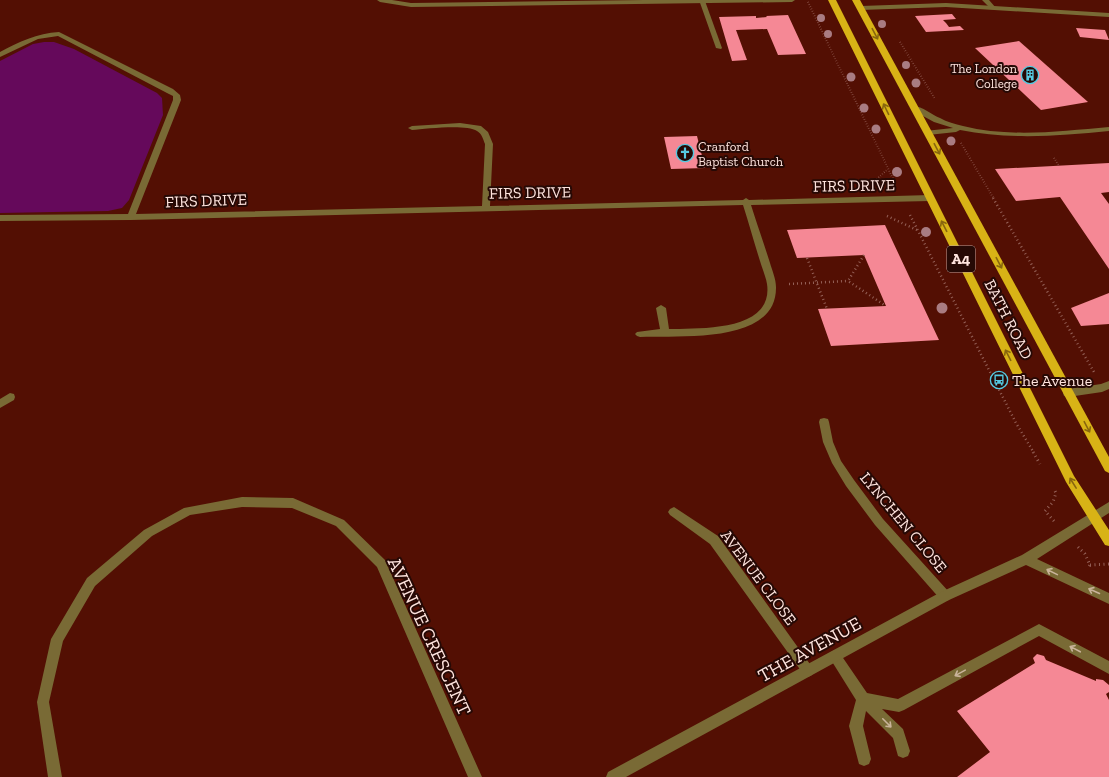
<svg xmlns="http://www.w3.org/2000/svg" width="1109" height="777" viewBox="0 0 1109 777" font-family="'Zilla Slab',serif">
<rect width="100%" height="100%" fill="#530f03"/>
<path fill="#65095b" d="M44,42H54L74,49L157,93L162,98L163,115L129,200L122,208L108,211L0,213V61L33,44Z"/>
<g fill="#f58895">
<path d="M952,14L956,19L943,20L946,23L949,27L960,26L964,30L926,32L915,16Z"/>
<path d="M788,15L806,54L778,55L767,29L736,30L747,60L732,61L719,17L756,16V18L767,17L766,16Z"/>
<path d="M1076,28L1105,30L1109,40L1080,37Z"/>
<path d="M1019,41L1088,102L1041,110L975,48Z"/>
<path d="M697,136L705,168L671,169L664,137Z"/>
<path d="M1109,163V192L1101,193L1109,204V269L1060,197L1016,201L995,169Z"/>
<path d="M885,225L939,340L831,346L818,309L886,306L864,255L797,258L787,230Z"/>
<path d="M1109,293V324L1081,326L1071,308Z"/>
<path d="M1037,654L1044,656L1046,660L1096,681V679L1103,680L1109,685V692L1106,694L1109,700V777H957L990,752L957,711L1035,663L1033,658Z"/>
</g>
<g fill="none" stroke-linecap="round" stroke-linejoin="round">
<g stroke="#956158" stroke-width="2" stroke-dasharray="0.5 2" stroke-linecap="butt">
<path d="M808,2L895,183"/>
<path d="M900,42L935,99"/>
<path d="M961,143L994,199"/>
<path d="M1054,158L1059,166"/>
<path d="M871,184L888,169"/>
</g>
<g stroke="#956158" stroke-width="2.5" stroke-dasharray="1 3" stroke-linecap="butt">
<path d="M993,198L1094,372"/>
<path d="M910,215L1016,423L1034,453"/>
<path d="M887,216L917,230"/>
<path d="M864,255L848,281L886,306"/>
<path d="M807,258L827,309"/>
<path d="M789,284L848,281"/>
</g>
<g stroke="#956158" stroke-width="3" stroke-dasharray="1 3.5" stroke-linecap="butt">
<path d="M1033,452L1040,464"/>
<path d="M1054,521L1045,511L1053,502L1056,493L1055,491"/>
<path d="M1078,547L1085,554L1090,565L1087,569"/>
<path d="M1090,565L1109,564"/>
</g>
<g fill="#796a35" fill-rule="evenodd">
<path d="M699,0L705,1L722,48L721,49L716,48Z"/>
<path d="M982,0H989L996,8L991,9Z"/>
<path d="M1109,381V389L1102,392L1068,397L1064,396L1063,393L1064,390L1068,389L1101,384Z"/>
<path d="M10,393L14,394L15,397L14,400L0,408V399Z"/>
<path d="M1039,624L1109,661V674L1039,636L904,710L899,712L882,709L903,729L910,751L908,756L903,758L898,756L893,738L866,711L863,726L871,759L869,764L864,766L859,764L849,726L856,700L831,660L829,656L831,652L835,650L839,652L867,693L898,699Z"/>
</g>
<g fill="#796a35" fill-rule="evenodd">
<path d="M377,0H392L411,3L644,0H795L792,2L411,7L380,2Z"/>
<path d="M946,3L1109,13V17L946,7L861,10L858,8L861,6Z"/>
<path d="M59,32L173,89L180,95L181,100L136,214L482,206L485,144C483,139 482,134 477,131C466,124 426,129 412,130L408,128L412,126L460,123L481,126L488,132L493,144L490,206L743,200L746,198L749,200L930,195L934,198L930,201L751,205C757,224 764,244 770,263C772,270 776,279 776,287C777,345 679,335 640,337L637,336L635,334L637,332L660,329L656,308L661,305L666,308L669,329C699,328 774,332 767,284C766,277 762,268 760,261C754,242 749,224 743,205L131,220L0,221V215L128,214L173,100V96L167,93L58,36L38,39L0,57V52C19,42 37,33 59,32Z"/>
<path d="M912,106C921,105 932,115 940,118C947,122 955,124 963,126C1011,138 1061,131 1109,127V131C1059,136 1010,140 960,130L956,132L928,135L924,133L925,131L953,128L934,122L912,110Z"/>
<path d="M824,418L828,419L829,422L833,442L841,461L854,480L883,519L949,592L951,596L949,600L945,601L941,600L875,525L846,486L832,463L823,442L819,422L820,419Z"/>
<path d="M242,497L293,498L344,520L385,560L482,777H468L377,567L336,526L292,508L242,507L190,515L152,536L95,586L63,641L49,702L62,777H48L37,702L51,639L87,578L144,530L184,508Z"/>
<path d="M674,507L718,536L812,667L814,671L812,675L808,677L804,675L710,544L670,515L668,512L670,509Z"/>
</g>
<path fill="#796a35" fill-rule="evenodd" d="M1109,502V513L1037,559L1109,593V604L1026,565L949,600L626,777H606L608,772L941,592L1022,555Z"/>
<g fill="#d8b316" fill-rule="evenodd">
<path d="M828,0H836L1074,476L1109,530V546L1105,545L1066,482Z"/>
<path d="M852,0H860L1109,457V473L1105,471Z"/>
</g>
</g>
<g fill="#a97c82">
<circle cx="821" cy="18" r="4"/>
<circle cx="882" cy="24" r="4"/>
<circle cx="828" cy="34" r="4"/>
<circle cx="906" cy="65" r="4"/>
<circle cx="851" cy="77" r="4.5"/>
<circle cx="916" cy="83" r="4.5"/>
<circle cx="864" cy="108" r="4.5"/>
<circle cx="876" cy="129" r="4.5"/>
<circle cx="951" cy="141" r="4.5"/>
<circle cx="897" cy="172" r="5"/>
<circle cx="926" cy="232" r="5"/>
<circle cx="942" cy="308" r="5.5"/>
</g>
<defs><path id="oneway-shaft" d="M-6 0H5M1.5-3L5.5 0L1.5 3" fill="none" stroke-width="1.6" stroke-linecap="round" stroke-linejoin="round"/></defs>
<g stroke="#88660e">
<use href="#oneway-shaft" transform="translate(875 34) rotate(62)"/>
<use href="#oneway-shaft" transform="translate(886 109) rotate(-116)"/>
<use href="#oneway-shaft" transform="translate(937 149) rotate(62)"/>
<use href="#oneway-shaft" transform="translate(944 226) rotate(-117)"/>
<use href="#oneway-shaft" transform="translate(999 263) rotate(62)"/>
<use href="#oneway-shaft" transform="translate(1008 355) rotate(-117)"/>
<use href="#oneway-shaft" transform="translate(1087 427) rotate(62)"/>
<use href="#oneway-shaft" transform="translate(1073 483) rotate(-122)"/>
</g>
<g stroke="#c9b39a">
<use href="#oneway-shaft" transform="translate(1052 572) rotate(-154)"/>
<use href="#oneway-shaft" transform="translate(1094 591) rotate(-156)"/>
<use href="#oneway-shaft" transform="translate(1075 649) rotate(-152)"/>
<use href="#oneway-shaft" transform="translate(960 673) rotate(151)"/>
<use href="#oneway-shaft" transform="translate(887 723) rotate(45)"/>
</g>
<defs>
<symbol id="building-ring" viewBox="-11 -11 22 22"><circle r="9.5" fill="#260905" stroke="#56c9e1" stroke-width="1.5"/><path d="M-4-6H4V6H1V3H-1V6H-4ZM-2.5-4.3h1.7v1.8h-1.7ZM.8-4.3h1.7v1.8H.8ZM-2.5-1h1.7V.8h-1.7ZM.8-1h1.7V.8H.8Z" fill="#56c9e1"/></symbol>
<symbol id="church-ring" viewBox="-11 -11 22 22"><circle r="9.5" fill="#260905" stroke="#56c9e1" stroke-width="1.5"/><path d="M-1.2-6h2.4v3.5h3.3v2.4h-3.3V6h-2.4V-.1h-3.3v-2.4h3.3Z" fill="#56c9e1"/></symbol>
<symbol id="bus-ring" viewBox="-11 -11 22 22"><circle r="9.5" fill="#260905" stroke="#56c9e1" stroke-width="1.5"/><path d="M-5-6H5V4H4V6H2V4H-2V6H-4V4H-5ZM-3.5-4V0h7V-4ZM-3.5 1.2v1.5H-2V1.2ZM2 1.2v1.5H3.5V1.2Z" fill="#56c9e1"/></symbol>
</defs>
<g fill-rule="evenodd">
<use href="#building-ring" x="1020" y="65" width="20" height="20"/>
<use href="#church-ring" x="675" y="143" width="20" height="20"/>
<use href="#bus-ring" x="989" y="370" width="20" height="20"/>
</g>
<g text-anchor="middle" stroke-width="4" stroke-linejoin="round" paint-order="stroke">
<g font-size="13" fill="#ffe4de" stroke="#260905" text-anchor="end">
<text x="1017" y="73">The London<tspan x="1017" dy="15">College</tspan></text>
<text x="698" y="151" text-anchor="start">Cranford<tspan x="698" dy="15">Baptist Church</tspan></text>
</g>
<rect fill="#260905" stroke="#bea29d" stroke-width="1" x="947" y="246" width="28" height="26" rx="3"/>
<g font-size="15" font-weight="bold" fill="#ffe4de">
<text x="961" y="264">A4</text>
</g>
<g font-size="16" fill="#ffe4de" stroke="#260905">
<text transform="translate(854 185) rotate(-1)" y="6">FIRS DRIVE</text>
<text transform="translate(530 192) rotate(-1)" y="6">FIRS DRIVE</text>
<text transform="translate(206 200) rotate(-2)" y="6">FIRS DRIVE</text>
<text transform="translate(1009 319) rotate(63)" y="6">BATH ROAD</text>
<text transform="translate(904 522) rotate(50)" y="6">LYNCHEN CLOSE</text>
<text transform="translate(759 577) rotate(53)" y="6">AVENUE CLOSE</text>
</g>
<g font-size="16" fill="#ffe4de" stroke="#260905" text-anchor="start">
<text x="1012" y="386">The Avenue</text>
</g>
<g font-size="19" fill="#ffe4de" stroke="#260905">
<text transform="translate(430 636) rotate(65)" y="7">AVENUE CRESCENT</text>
<text transform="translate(809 649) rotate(-29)" y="7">THE AVENUE</text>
</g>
</g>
</svg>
